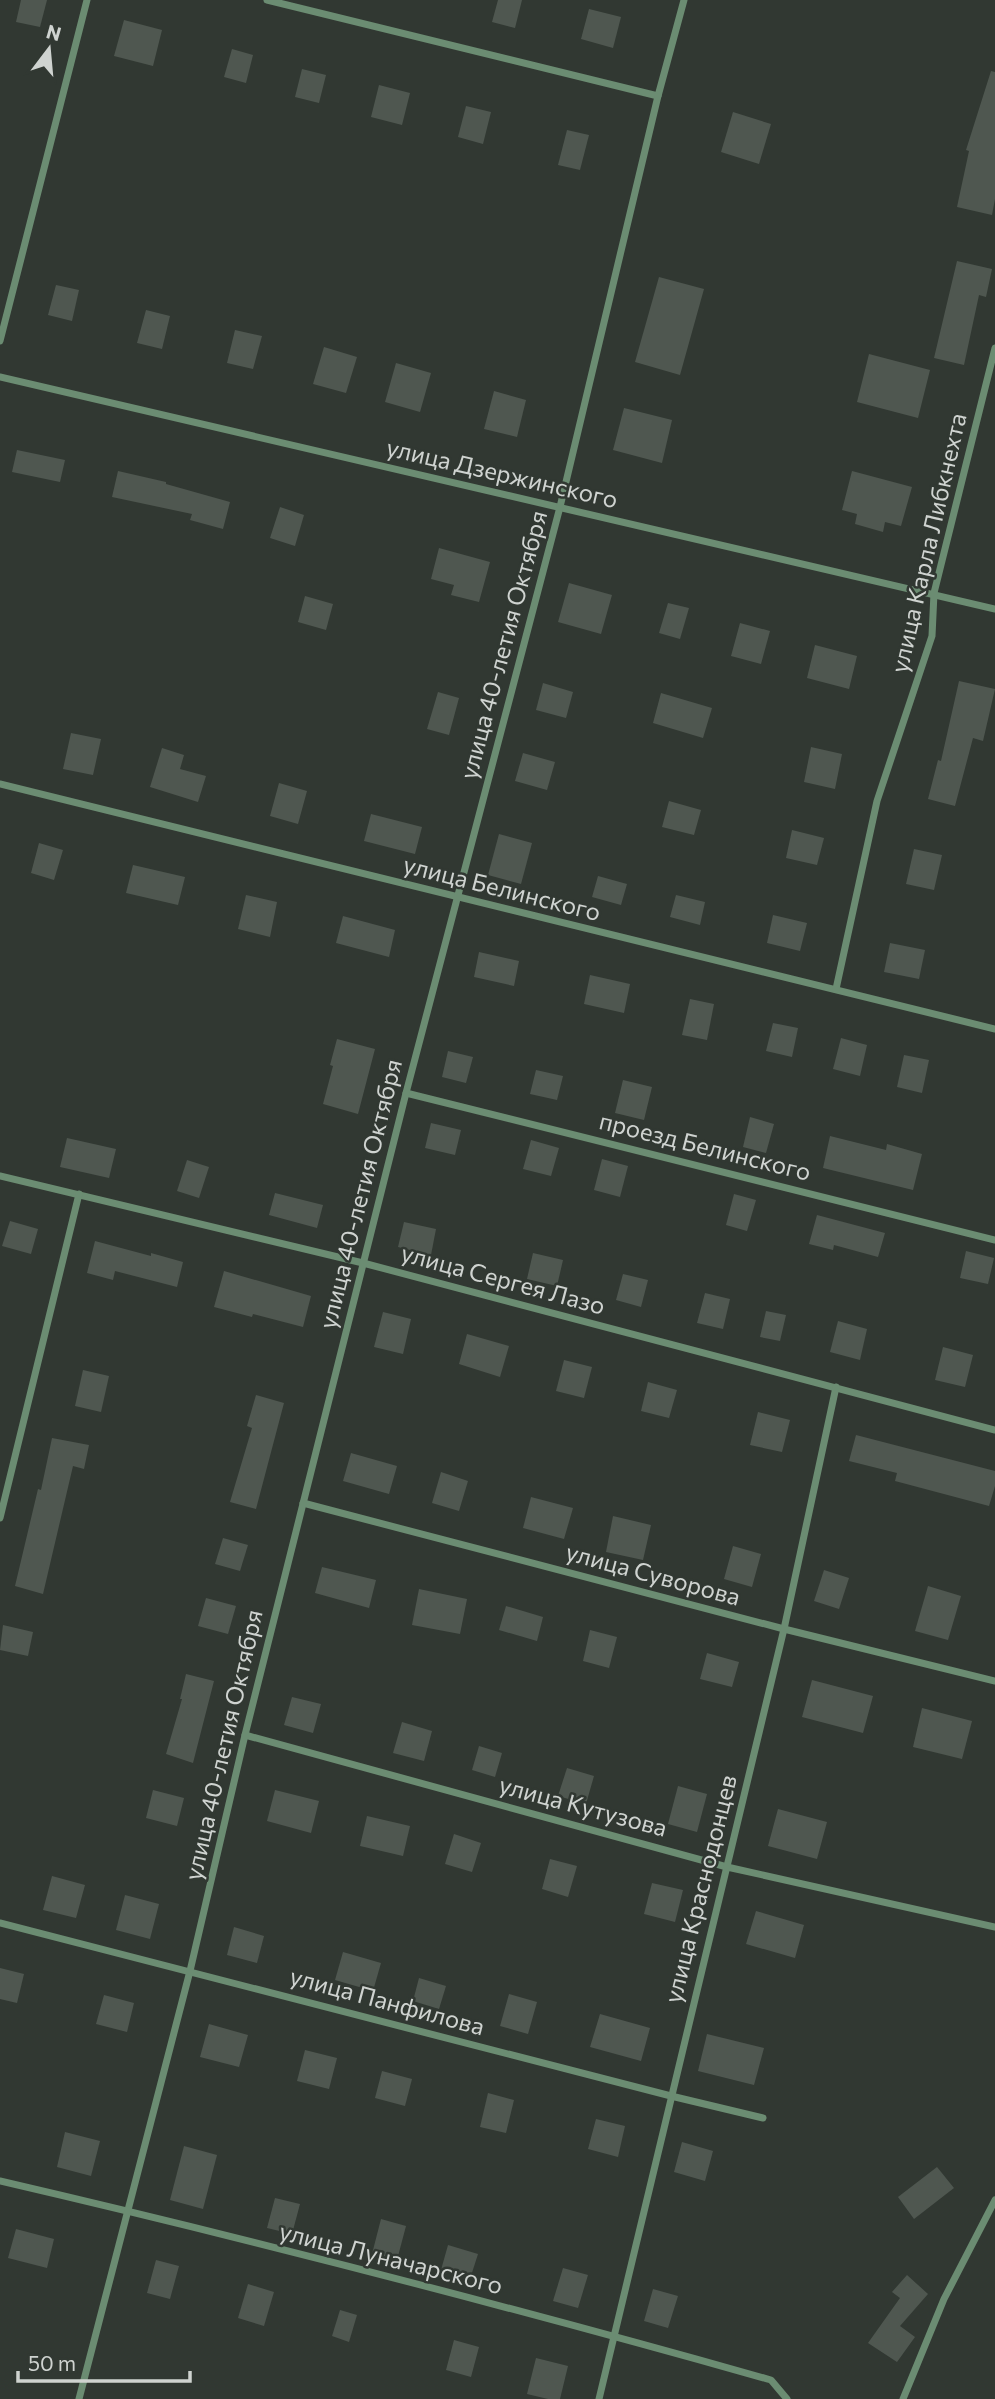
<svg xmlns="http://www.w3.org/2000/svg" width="995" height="2399" viewBox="0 0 995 2399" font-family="Commissioner,sans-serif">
<rect width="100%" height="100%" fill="#313832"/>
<g fill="#4f5750">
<path d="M21,0H47L40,27L16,22Z"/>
<path d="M498,0H522L515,28L492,22Z"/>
<path d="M589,9L621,17L613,48L581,39Z"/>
<path d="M124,20L162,30L153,66L114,56Z"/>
<path d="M232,49L253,55L246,83L224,77Z"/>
<path d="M302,69L326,75L319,103L295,97Z"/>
<path d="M991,71L995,72V199L992,215L957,207L969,151L966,150Z"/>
<path d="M379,85L410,93L402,125L371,117Z"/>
<path d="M466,106L491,112L483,144L458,137Z"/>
<path d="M733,112L771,124L759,164L721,152Z"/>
<path d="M567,130L589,135L580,170L558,165Z"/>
<path d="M957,261L992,269L986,297L979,295L964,365L934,358Z"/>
<path d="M659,277L704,289L680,375L635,362Z"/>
<path d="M56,285L79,290L72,321L48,315Z"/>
<path d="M146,310L170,316L162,349L137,343Z"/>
<path d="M235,330L262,336L253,369L227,363Z"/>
<path d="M324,347L357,357L346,393L313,384Z"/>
<path d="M869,354L930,370L918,418L857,402Z"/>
<path d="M396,363L431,373L420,412L385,402Z"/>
<path d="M494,391L526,400L517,437L484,429Z"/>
<path d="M624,408L672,420L662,463L613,450Z"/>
<path d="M17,450L65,460L60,482L12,472Z"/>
<path d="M118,471L166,482V484L230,502L223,529L190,520L192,514L112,497Z"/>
<path d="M852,471L912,487L901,526L885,522L883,532L855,524L857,514L842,510Z"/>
<path d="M280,507L304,515L295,546L270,538Z"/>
<path d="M439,548L490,562L479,602L451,595L454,585L431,579Z"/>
<path d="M569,583L612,595L601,634L558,622Z"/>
<path d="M305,596L333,604L326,630L298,622Z"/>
<path d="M668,603L689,608L680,639L659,633Z"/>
<path d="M740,623L770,631L761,664L731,656Z"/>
<path d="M815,645L857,656L849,689L807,678Z"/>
<path d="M959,681L995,689L983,741L973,738L955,806L928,799L938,760L941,761Z"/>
<path d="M543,683L573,692L566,718L536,710Z"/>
<path d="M438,692L459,698L449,735L427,729Z"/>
<path d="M661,693L712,708L703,738L653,723Z"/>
<path d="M71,733L101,739L93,775L63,769Z"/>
<path d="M811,747L842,754L835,789L804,782Z"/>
<path d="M162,748L184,755L180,769L206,776L198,802L150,787Z"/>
<path d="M523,753L555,762L547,790L515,781Z"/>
<path d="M279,783L307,791L298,824L270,816Z"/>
<path d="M669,801L701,810L694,835L662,827Z"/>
<path d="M371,814L422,827L415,854L364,841Z"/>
<path d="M792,830L824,838L817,865L786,858Z"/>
<path d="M499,834L532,843L521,884L488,875Z"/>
<path d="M39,843L63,850L54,880L31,873Z"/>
<path d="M914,849L942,855L934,890L906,884Z"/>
<path d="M133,865L185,877L178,905L126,893Z"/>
<path d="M598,876L627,884L621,905L592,897Z"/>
<path d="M246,895L277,902L270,937L238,929Z"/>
<path d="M676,895L705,902L700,925L670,917Z"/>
<path d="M773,915L807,923L800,951L767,943Z"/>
<path d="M343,916L395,930L389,957L336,943Z"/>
<path d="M890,943L925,950L919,979L884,972Z"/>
<path d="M479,952L519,961L514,986L474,977Z"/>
<path d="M590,975L630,984L624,1013L584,1004Z"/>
<path d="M690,999L714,1004L707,1040L682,1035Z"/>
<path d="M773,1023L798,1028L792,1057L766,1051Z"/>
<path d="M841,1038L867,1045L860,1076L833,1069Z"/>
<path d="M337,1039L375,1049L358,1114L323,1104L333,1066L330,1065Z"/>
<path d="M448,1051L473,1057L466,1083L442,1077Z"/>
<path d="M904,1055L929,1060L922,1093L897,1087Z"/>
<path d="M536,1070L563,1076L557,1100L530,1094Z"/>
<path d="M623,1080L652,1087L644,1120L615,1113Z"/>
<path d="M750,1117L774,1124L766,1153L743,1147Z"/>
<path d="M431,1123L461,1130L455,1155L425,1148Z"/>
<path d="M830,1136L886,1150L887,1144L922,1154L913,1190L823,1168Z"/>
<path d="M67,1138L116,1149L109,1178L60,1167Z"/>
<path d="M531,1140L559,1148L551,1176L523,1169Z"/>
<path d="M602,1159L628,1166L620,1197L594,1190Z"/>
<path d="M187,1160L209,1167L199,1198L177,1191Z"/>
<path d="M275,1193L323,1205L317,1228L269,1215Z"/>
<path d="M734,1194L756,1200L747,1231L726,1225Z"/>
<path d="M817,1215L885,1233L878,1257L834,1245L833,1250L809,1244Z"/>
<path d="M10,1221L38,1229L31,1254L2,1246Z"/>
<path d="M404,1222L436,1229L431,1255L398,1247Z"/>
<path d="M95,1241L151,1256V1253L183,1262L177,1287L115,1271L113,1280L87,1273Z"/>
<path d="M966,1251L994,1258L988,1284L960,1278Z"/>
<path d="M533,1253L563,1260L557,1286L527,1279Z"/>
<path d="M224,1271L311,1296L303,1327L253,1314L252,1317L214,1307Z"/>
<path d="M623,1274L648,1280L641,1307L616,1300Z"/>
<path d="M705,1293L730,1299L723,1329L697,1323Z"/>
<path d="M766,1311L786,1315L780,1341L760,1337Z"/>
<path d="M383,1312L411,1319L403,1354L374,1347Z"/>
<path d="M838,1321L867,1329L860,1360L830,1352Z"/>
<path d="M467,1334L509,1346L500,1377L459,1364Z"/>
<path d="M943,1347L973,1355L965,1387L935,1380Z"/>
<path d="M564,1360L592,1367L584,1398L556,1391Z"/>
<path d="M83,1370L109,1376L101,1412L75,1406Z"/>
<path d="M648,1382L677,1390L669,1418L641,1411Z"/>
<path d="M256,1395L284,1403L256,1509L230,1502L252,1428L247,1426Z"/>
<path d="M758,1412L790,1420L782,1452L750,1445Z"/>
<path d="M856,1435L995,1471V1486L989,1506L895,1481L897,1473L849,1461Z"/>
<path d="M52,1438L89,1445L84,1469L73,1466L43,1594L15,1586L38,1489L41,1490Z"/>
<path d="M351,1453L397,1466L389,1494L343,1481Z"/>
<path d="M441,1472L468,1481L459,1511L432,1503Z"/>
<path d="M531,1497L573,1508L564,1539L523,1528Z"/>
<path d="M613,1516L651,1525L643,1560L606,1552Z"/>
<path d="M223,1538L248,1545L240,1571L215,1564Z"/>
<path d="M733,1546L761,1554L752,1587L724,1579Z"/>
<path d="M322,1567L376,1580L369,1608L315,1593Z"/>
<path d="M824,1570L849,1578L839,1609L814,1601Z"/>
<path d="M928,1586L961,1596L948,1640L915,1631Z"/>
<path d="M419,1589L467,1599L460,1634L412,1625Z"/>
<path d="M206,1598L236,1606L228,1634L198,1626Z"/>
<path d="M506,1606L543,1617L537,1641L499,1630Z"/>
<path d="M3,1625L33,1632L28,1656L0,1650Z"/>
<path d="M590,1630L617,1637L609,1668L583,1661Z"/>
<path d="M707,1653L739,1662L732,1687L700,1679Z"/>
<path d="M186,1674L214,1681L193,1763L166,1754L182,1699H180Z"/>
<path d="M812,1680L873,1696L863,1733L802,1717Z"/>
<path d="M292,1697L321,1704L313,1733L284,1725Z"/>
<path d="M922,1708L972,1721L962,1759L913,1747Z"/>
<path d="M402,1722L432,1731L424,1761L393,1753Z"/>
<path d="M479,1746L502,1753L495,1777L472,1770Z"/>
<path d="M567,1768L594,1776L586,1804L558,1796Z"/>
<path d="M678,1786L707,1794L697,1832L668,1824Z"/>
<path d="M153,1790L184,1798L177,1826L146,1818Z"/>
<path d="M275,1790L319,1801L311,1833L267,1821Z"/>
<path d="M778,1809L827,1822L817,1859L768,1846Z"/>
<path d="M367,1816L410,1826L403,1856L360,1846Z"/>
<path d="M454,1834L481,1843L472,1872L445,1864Z"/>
<path d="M550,1859L577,1866L568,1897L542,1889Z"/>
<path d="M52,1876L85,1885L76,1918L43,1910Z"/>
<path d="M652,1883L683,1890L675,1922L644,1914Z"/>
<path d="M125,1895L159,1904L150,1939L116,1930Z"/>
<path d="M756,1911L804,1925L795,1958L746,1944Z"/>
<path d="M234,1927L264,1936L257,1963L227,1955Z"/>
<path d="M343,1952L381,1963L373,1991L335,1980Z"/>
<path d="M0,1968L24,1974L17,2003L0,1999Z"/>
<path d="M419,1978L446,1986L439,2009L413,2001Z"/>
<path d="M509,1994L537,2002L528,2034L500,2026Z"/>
<path d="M104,1995L134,2003L127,2032L96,2024Z"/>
<path d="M600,2014L650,2028L641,2061L590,2047Z"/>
<path d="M209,2024L248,2035L239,2067L200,2057Z"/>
<path d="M707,2034L764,2048L754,2085L698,2071Z"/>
<path d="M305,2050L337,2058L329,2089L297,2081Z"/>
<path d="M382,2071L412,2079L405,2106L375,2098Z"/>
<path d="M488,2093L514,2100L506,2133L480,2127Z"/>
<path d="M596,2119L625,2126L618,2157L588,2149Z"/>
<path d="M65,2132L100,2141L91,2176L57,2167Z"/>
<path d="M682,2142L713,2151L705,2181L674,2172Z"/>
<path d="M184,2146L217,2155L203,2209L170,2200Z"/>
<path d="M937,2167L954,2188L914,2219L898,2197Z"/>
<path d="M275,2198L300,2204L292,2234L267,2228Z"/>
<path d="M381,2219L406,2226L397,2260L372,2254Z"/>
<path d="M16,2229L54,2239L47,2268L8,2258Z"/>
<path d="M448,2245L478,2254L470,2279L441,2270Z"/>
<path d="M156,2260L179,2266L170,2299L147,2293Z"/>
<path d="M563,2268L588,2275L578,2308L553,2301Z"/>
<path d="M907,2275L928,2294L900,2326L915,2337L897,2362L868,2343L900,2298L892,2292Z"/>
<path d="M248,2284L274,2292L264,2326L238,2318Z"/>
<path d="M653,2289L678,2296L668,2328L644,2321Z"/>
<path d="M340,2310L357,2315L349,2342L332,2336Z"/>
<path d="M454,2340L479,2347L471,2377L446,2370Z"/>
<path d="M536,2358L568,2366L560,2399H548L527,2394Z"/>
</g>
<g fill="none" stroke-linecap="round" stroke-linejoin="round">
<g stroke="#6b8c72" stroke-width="7">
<path d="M267,0L658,96"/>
<path d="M0,341L87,0"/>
<path d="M0,377L995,609"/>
<path d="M0,784L995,1029"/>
<path d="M836,989L877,801L932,636L934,593L995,348"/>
<path d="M406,1093L995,1240"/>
<path d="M0,1176L363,1263L995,1430"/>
<path d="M303,1503L784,1629L995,1681"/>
<path d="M0,1518L79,1194"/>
<path d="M245,1735L727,1867L995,1927"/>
<path d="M0,1923L671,2096L763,2118"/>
<path d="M0,2181C258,2241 515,2308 771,2380L787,2399"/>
<path d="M79,2399L190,1971L245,1735L406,1093L560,507L658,96L684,0"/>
<path d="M599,2399L784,1629L836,1387"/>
<path d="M903,2399L944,2299L995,2200"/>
</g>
</g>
<g text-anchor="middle" stroke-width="5" stroke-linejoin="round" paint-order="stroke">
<g font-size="24" fill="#cfd3d0" stroke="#313832">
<text transform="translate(502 474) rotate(13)" y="8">улица Дзержинского</text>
<text transform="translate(929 543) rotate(-77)" y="8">улица Карла Либкнехта</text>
<text transform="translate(504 645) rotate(-75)" y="8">улица 40-летия Октября</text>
<text transform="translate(502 889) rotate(14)" y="8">улица Белинского</text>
<text transform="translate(705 1147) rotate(14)" y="8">проезд Белинского</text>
<text transform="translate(361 1194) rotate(-76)" y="8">улица 40-летия Октября</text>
<text transform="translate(503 1280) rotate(15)" y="8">улица Сергея Лазо</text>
<text transform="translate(653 1575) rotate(15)" y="8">улица Суворова</text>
<text transform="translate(224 1745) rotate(-77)" y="8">улица 40-летия Октября</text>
<text transform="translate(583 1807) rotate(15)" y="8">улица Кутузова</text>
<text transform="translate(701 1889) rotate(-76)" y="8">улица Краснодонцев</text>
<text transform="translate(387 2002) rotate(15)" y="8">улица Панфилова</text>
<text transform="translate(391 2259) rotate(14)" y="8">улица Луначарского</text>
</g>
</g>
<g transform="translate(49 49) rotate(16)" stroke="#313832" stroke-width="5" paint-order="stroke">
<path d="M0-5L12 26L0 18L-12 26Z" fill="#cfd3d0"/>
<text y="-10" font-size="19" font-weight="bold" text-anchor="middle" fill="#cfd3d0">N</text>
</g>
<path d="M18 2371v10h172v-10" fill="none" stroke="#cfd3d0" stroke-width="3.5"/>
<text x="28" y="2371" font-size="21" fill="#cfd3d0" stroke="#313832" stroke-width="5" paint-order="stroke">50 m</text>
</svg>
